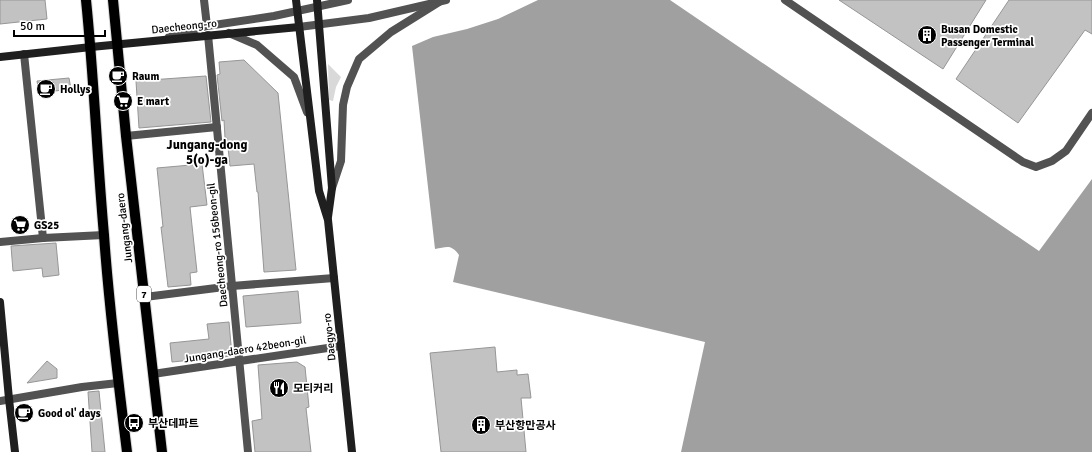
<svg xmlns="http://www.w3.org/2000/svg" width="1092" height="452" viewBox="0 0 1092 452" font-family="Signika,'Noto Sans KR',sans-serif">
<rect width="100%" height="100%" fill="#fff"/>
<path fill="#d9d9d9" d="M328,64L341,77L336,87L333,101L329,100Z"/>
<path fill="#a0a0a0" d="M538,0H670L1039,251L1092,179V452H681L705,342L453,282L459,255C451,244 447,247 435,249L412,46L433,37L467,29L498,19Z"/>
<g fill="#c2c2c2" stroke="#969696">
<path d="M0,0H45L47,19L0,24Z"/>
<path d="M839,0H986L943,69Z"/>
<path d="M1009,0H1092V34L1085,30L1018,123L956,79Z"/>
<path d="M244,60L278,93L296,270L264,272L258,192H257L254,164L230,166L227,138H225L224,120L222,121L217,75L220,74L219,62Z"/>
<path d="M206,76L211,122L139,128L136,81Z"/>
<path d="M69,78L71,89L39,93L37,81Z"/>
<path d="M202,164L207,205L190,207L197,272L190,273L191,285L168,287L161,227H163L157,168Z"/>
<path d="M56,243L59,275L43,277L42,268L13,271L11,246Z"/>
<path d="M298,291L301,323L246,327L243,296Z"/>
<path d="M229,322L232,356L172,362L170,343L209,339L207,324Z"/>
<path d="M495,347L497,372L517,370V375L528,374L531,398H521L526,452H441L430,353Z"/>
<path d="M47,361L57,369V378L27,383Z"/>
<path d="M297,362L305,367L309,407L306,408L311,452H255L252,421L262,419L258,365Z"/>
<path d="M99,391L105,452H92L88,392Z"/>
</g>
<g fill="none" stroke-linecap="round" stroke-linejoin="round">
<defs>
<g id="primary">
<path d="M86,0C94,78 97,157 104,235C109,308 118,380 127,452"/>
<path d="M113,0L126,136L162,452"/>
</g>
</defs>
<use href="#primary" stroke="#dbdbdb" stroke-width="12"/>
<g stroke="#525252" stroke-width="8">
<path d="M204,0L207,26"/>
<path d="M785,0L1023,162L1036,167L1052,161L1066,151L1092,113"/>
<path d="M208,35L248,452"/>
<path d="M24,54L43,238"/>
<path d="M126,136L217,127"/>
<path d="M0,242L43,238L104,235"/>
<path d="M145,297L232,286L334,278"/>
<path d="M153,374L341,346"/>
<path d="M0,401L82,387L118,383"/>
</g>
<g stroke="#525252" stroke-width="8">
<path d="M299,27L369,18L446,0"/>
<path d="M229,33L257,45L294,77L307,112"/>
<path d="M169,37L207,26L274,16L348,0"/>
<path d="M332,188L341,161L343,105L347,87L359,59L391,32L439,2"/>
</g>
<g stroke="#1f1f1f" stroke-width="8">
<path d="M296,0L319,191L328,220L352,452"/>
<path d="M317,0L332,188L328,217"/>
<path d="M0,57L91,47L299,27"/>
<path d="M0,302L9,399L15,452"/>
</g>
<use href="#primary" stroke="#000" stroke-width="10"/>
</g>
<defs>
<symbol id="building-disc" viewBox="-11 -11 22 22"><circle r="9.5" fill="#000" stroke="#fff"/><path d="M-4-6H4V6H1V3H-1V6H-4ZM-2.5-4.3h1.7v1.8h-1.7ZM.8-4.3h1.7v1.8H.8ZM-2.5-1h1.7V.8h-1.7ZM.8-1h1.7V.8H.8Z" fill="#fff"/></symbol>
<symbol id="cafe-disc" viewBox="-11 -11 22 22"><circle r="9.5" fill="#000" stroke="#fff"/><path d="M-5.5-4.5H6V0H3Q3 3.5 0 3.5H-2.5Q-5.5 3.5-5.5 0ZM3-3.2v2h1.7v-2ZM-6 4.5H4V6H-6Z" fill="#fff"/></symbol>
<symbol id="supermarket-disc" viewBox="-11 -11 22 22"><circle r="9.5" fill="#000" stroke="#fff"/><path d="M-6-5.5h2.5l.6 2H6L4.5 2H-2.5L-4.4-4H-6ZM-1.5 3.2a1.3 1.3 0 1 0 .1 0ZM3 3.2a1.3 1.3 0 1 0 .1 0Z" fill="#fff"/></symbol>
<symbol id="restaurant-disc" viewBox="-11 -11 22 22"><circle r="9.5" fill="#000" stroke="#fff"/><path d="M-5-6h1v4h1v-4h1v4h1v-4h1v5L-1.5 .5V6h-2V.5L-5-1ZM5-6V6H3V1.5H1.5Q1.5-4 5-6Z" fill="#fff"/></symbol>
<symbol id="bus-disc" viewBox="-11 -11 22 22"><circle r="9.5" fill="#000" stroke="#fff"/><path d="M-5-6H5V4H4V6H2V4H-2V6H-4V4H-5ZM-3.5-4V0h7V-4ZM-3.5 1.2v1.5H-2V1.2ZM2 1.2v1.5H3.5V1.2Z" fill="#fff"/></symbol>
</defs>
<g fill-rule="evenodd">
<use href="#building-disc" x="916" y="24" width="22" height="22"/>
<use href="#cafe-disc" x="107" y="65" width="22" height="22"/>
<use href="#cafe-disc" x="35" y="78" width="22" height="22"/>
<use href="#supermarket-disc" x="112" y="90" width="22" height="22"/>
<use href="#supermarket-disc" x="9" y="214" width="22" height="22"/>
<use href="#restaurant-disc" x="268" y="377" width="22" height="22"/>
<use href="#cafe-disc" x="13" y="402" width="22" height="22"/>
<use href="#bus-disc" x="123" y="412" width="22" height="22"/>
<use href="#building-disc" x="470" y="414" width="22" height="22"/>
</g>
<g text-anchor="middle" stroke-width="3.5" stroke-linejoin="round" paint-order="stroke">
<rect fill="#fff" stroke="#4c4c4c" stroke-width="1" x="137" y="286" width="14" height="16" rx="3"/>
<g font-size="10" font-weight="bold" fill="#000">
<text x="144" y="298">7</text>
</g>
<g font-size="11" fill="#000" stroke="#fff">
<text transform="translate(184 26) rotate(-6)" y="4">Daecheong-ro</text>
<text transform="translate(124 228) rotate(-97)" y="4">Jungang-daero</text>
<text transform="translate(217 245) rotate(-96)" y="4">Daecheong-ro 156beon-gil</text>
<text transform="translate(329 337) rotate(-96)" y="4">Daegyo-ro</text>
<text transform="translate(245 349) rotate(-9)" y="4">Jungang-daero 42beon-gil</text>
</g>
<g font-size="11" font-weight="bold" fill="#000" stroke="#fff" text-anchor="start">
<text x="941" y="33">Busan Domestic<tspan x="941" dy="13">Passenger Terminal</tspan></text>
<text x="132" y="80">Raum</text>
<text x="60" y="93">Hollys</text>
<text x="137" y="105">E mart</text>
<text x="34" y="229">GS25</text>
<text x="293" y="392">모티커리</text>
<text x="38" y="417">Good ol' days</text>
<text x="148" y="427">부산데파트</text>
<text x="495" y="429">부산항만공사</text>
</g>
<g font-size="13" font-weight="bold" fill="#000" stroke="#fff">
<text x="207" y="149">Jungang-dong<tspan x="207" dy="15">5(o)-ga</tspan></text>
</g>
</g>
<path d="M14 30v6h91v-6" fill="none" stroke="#000000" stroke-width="2"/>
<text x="20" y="30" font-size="12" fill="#000000" stroke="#ffffff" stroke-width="3" paint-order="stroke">50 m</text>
</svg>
